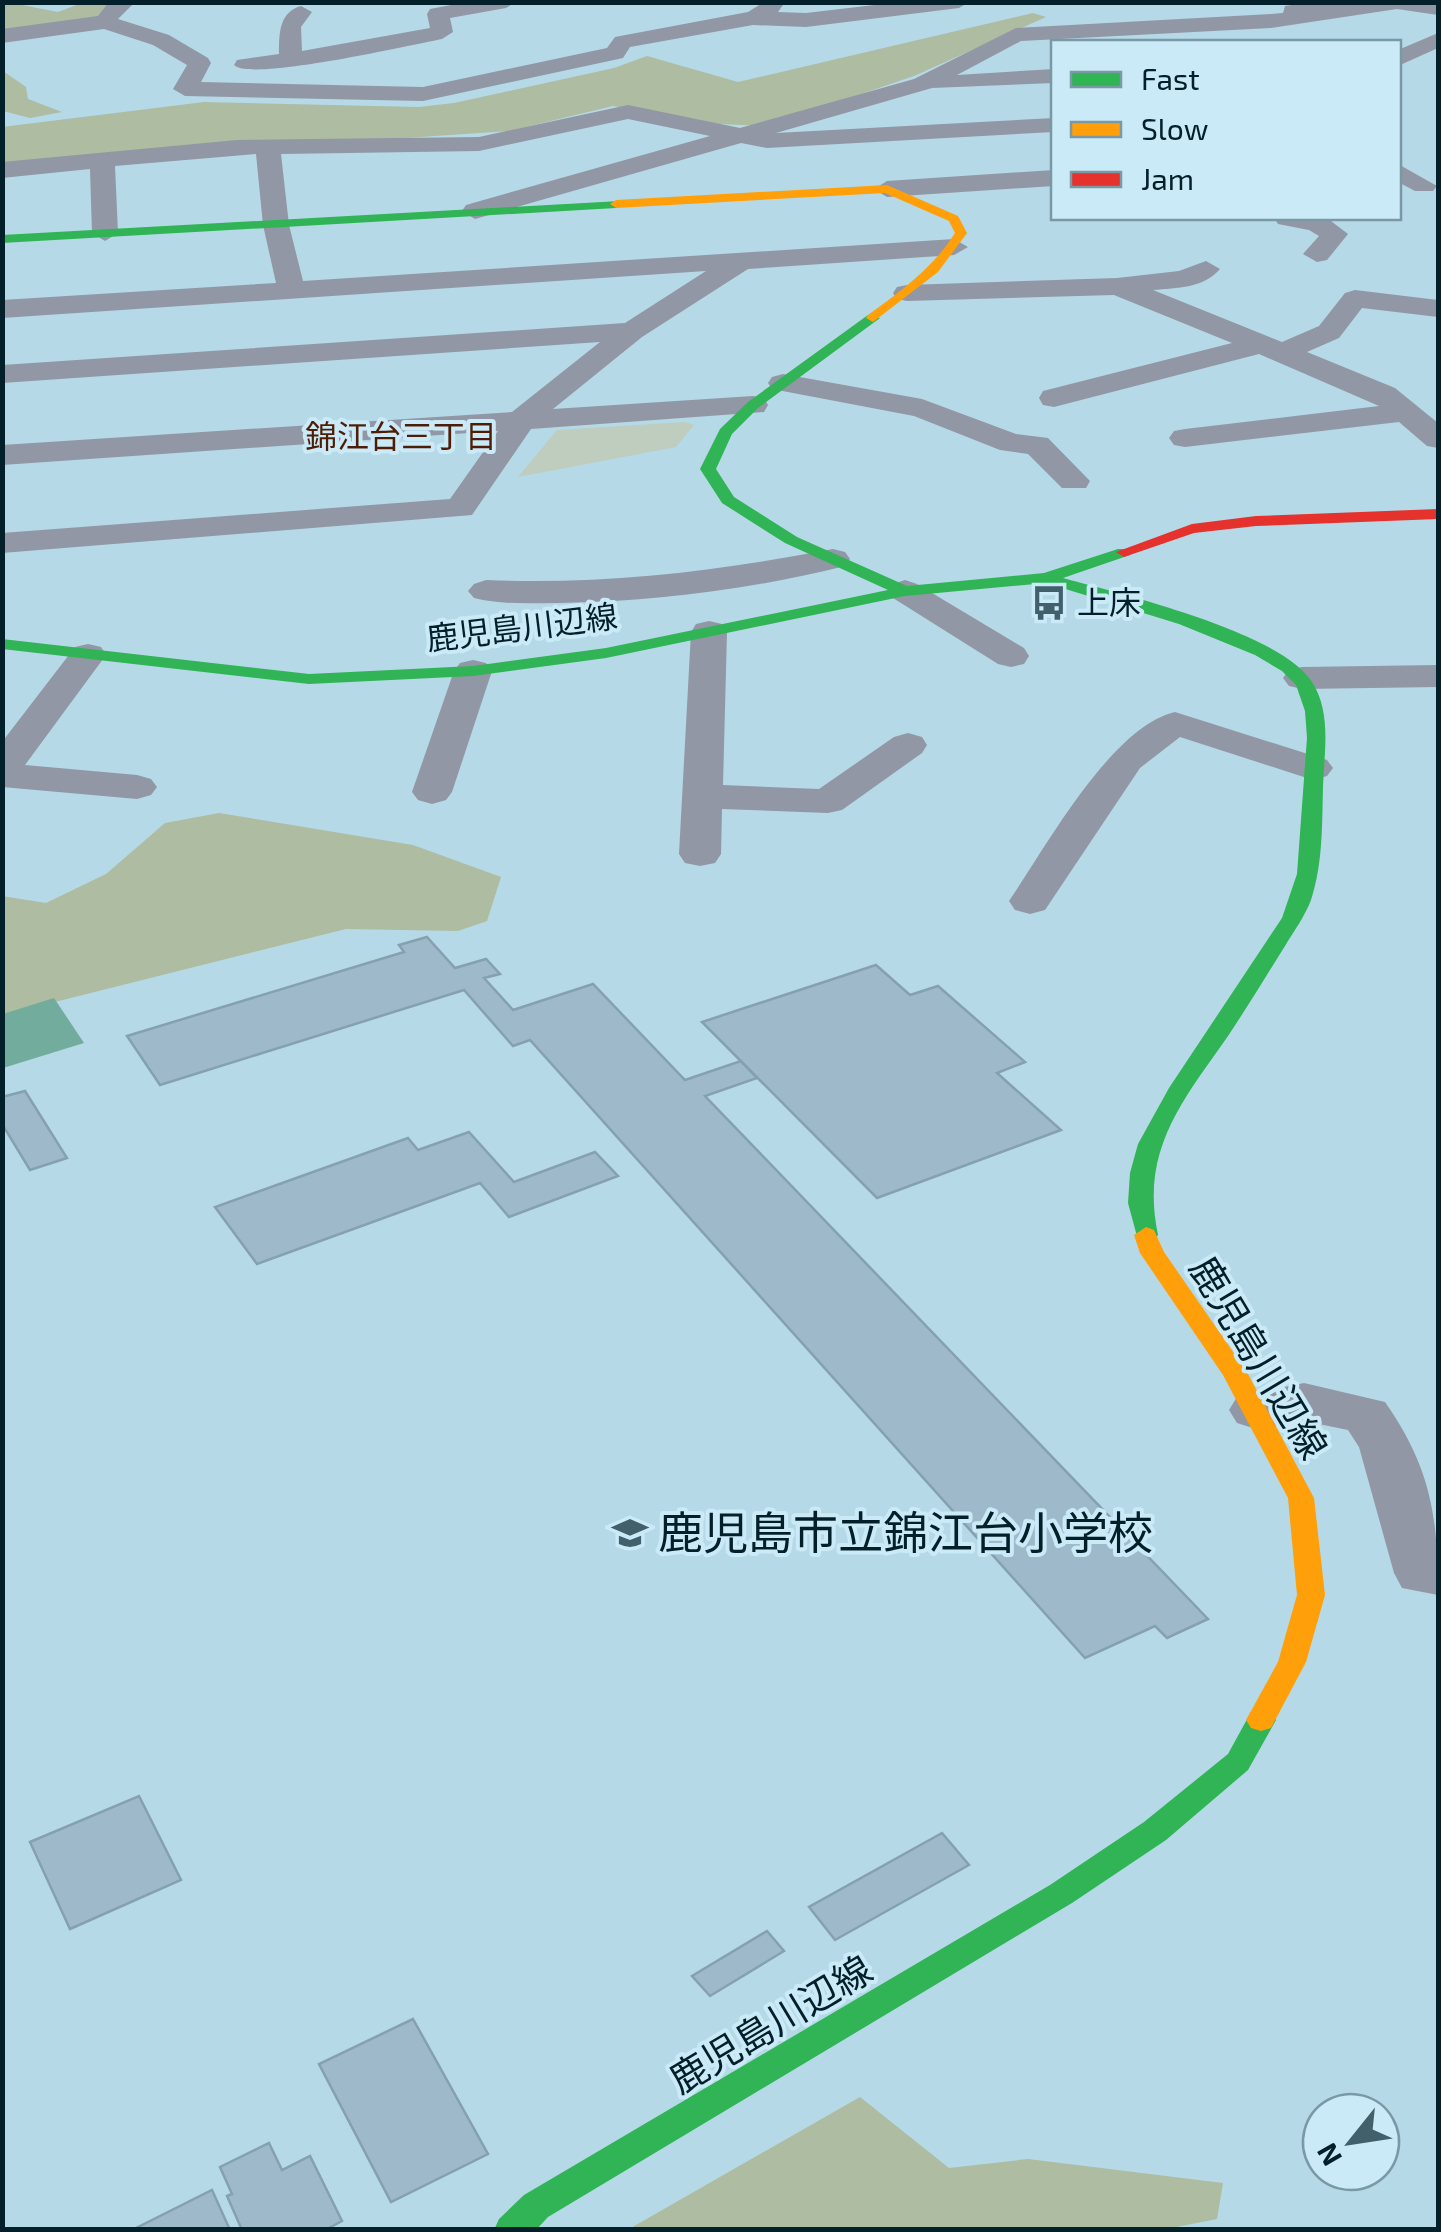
<svg xmlns="http://www.w3.org/2000/svg" width="1441" height="2232" viewBox="0 0 1441 2232" font-family="'Exo 2','Noto Sans JP',sans-serif">
<rect width="100%" height="100%" fill="#b5d9e7"/>
<path fill="#becdbe" d="M685,422L694,425L676,447L518,477L557,430Z"/>
<g fill="#aebca1">
<path d="M12,3L58,12L82,3H127L109,17L3,31V5Z"/>
<path d="M1033,13L1046,17L914,76L767,126L719,124L613,106L509,131L3,165L2,127L204,102L419,107L454,103L614,68L647,56L738,82Z"/>
<path d="M3,71L26,87L28,99L62,112L30,118L3,111Z"/>
<path d="M219,813L413,845L501,877L487,921L458,931L346,929L3,1015L2,896L46,903L106,874L165,823Z"/>
<path d="M860,2097L949,2168L1028,2159L1223,2183L1217,2219L1161,2230L629,2229Z"/>
</g>
<path fill="#72ac9c" d="M54,998L84,1043L3,1068V1014Z"/>
<g fill="#9ebaca" stroke="#85a1b0" stroke-width="2.5">
<path d="M427,937L455,968L486,959L500,974L484,978L513,1010L593,984L685,1080L741,1061L757,1078L705,1096L1208,1619L1167,1638L1155,1626L1085,1658L530,1040L513,1046L464,990L160,1085L127,1036L404,952L399,945Z"/>
<path d="M876,965L910,995L938,986L1025,1062L997,1073L1061,1130L877,1198L702,1022Z"/>
<path d="M25,1091L67,1158L30,1170L2,1124V1097Z"/>
<path d="M469,1132L514,1182L595,1152L618,1176L509,1217L480,1183L257,1264L215,1207L408,1138L418,1150Z"/>
<path d="M139,1796L181,1880L70,1929L30,1842Z"/>
<path d="M942,1833L969,1865L835,1940L809,1907Z"/>
<path d="M767,1931L784,1951L710,1996L692,1976Z"/>
<path d="M413,2019L488,2154L391,2202L319,2064Z"/>
<path d="M269,2143L282,2170L310,2156L342,2221L325,2230H242L227,2196L232,2194L220,2167Z"/>
<path d="M212,2190L230,2230H132Z"/>
</g>
<g fill="none" stroke-linecap="round" stroke-linejoin="round">
<g fill="#9197a5" fill-rule="evenodd">
<path d="M109,2H135L118,19L169,35L208,58L211,63L201,82L423,87L607,48L615,37L748,12L764,2H785L778,12L806,13L900,2H969L959,8L806,27L753,25L630,47L623,58L423,101L185,96L173,89L187,65L153,45L104,29L2,43V29L98,16Z"/>
<path d="M467,2H516L506,8L450,18L453,32L442,39C410,45 250,82 234,65L237,60L279,54C279,34 279,12 301,6L312,12L301,27L302,51L430,28L427,14L430,9Z"/>
<path d="M1357,2L1438,3V15L1397,9L1271,28L1021,41L957,75L1054,69V83L932,88L776,133L1054,118V132L767,148L741,143L475,219L462,211L466,205L710,136L628,119L479,151L281,154L289,225L303,281L954,239L968,247L954,255L748,269L642,337L553,409L753,396L764,398L768,405L764,412L531,429L472,515L2,553V533L450,499L498,431L2,465V445L512,412L600,342L2,383V365L625,323L706,271L2,318V300L276,283L263,225L256,154L115,166L118,233L105,241L92,233L90,169L2,178V162L237,140L479,137L628,105L740,128L914,79L1016,28L1271,14L1283,13L1285,6C1306,2 1333,6 1357,2Z"/>
<path d="M1438,33V48L1398,66V50Z"/>
<path d="M1398,164L1437,186L1433,191H1415L1398,182Z"/>
<path d="M1054,170V186L887,197L874,189L887,181Z"/>
<path d="M1274,218H1327L1348,234L1327,260L1317,262L1303,254L1319,236L1309,230L1278,224Z"/>
<path d="M1206,261L1220,269C1204,288 1177,288 1153,290L1282,342L1319,326L1345,293L1355,290L1438,300V317L1362,308L1339,338L1307,352L1395,388L1438,423V448L1427,446L1399,422L1185,447L1174,445L1169,438L1174,431L1185,429L1379,406L1259,354L1054,407L1043,405L1039,398L1043,391L1232,343L1114,295L907,301L897,299L893,293L897,287L907,285L1117,278L1179,271Z"/>
<path d="M783,374L922,399L1016,434L1048,438L1090,481L1086,488H1062L1028,454L1000,450L914,416L772,389L768,383L772,377Z"/>
<path d="M833,549L845,552L850,559L845,566C753,589 654,602 559,603C531,603 501,605 474,598L468,591L474,584L486,580C604,585 718,571 833,549Z"/>
<path d="M905,580L917,584L1024,648L1029,656L1024,664L1011,667L998,664L893,598L887,591L893,584Z"/>
<path d="M709,621L722,624L727,632L723,785L819,789L894,737L908,733L922,737L927,745L922,753L842,810L828,813L722,809L721,854L715,863L700,866L685,863L679,854L691,632L696,624Z"/>
<path d="M88,644L101,647L106,655L25,765L137,775L151,779L157,787L151,795L137,799L2,787V742L75,647Z"/>
<path d="M473,660L486,663L492,671L452,792L446,800L432,804L418,800L412,792L454,671L460,663Z"/>
<path d="M1438,665V687L1302,689L1289,686L1283,678L1289,670L1302,667Z"/>
<path d="M1175,712L1327,760L1333,768L1327,776L1313,780L1180,737L1140,768L1045,910L1030,914L1015,910L1009,901C1046,847 1111,727 1175,712Z"/>
<path d="M1304,1383L1385,1402C1431,1468 1438,1516 1438,1595L1402,1588L1394,1573L1359,1447L1348,1430L1304,1421L1256,1429L1237,1423L1229,1410L1237,1397Z"/>
</g>
<g fill="#30b455" fill-rule="evenodd">
<path d="M620,201V207L616,208L2,243V235Z"/>
<path d="M868,315L880,318L758,408L732,434L716,469L734,497L797,537L907,586L1044,573L1118,549H1130V555L1063,578C1121,594 1281,632 1312,682C1332,713 1324,753 1323,787C1322,824 1323,864 1311,900C1305,916 1294,931 1285,946C1266,976 1248,1006 1228,1036C1182,1102 1140,1150 1158,1235L1154,1240H1138L1128,1203L1130,1173L1138,1144L1169,1088L1282,918L1297,874L1307,738L1305,711L1296,685L1282,671L1255,655L1179,624L1046,583L905,596L606,658L473,676L309,684L2,649V639L309,674L473,666L606,648L888,590L785,543L722,503L700,469L720,429L748,402Z"/>
<path d="M1261,1709L1271,1712L1276,1720L1248,1770L1166,1840L1072,1903L548,2217L536,2230H494L499,2219L524,2195L1050,1885L1144,1822L1228,1754L1251,1712Z"/>
</g>
<g fill="#ff9f0a" fill-rule="evenodd">
<path d="M887,185L958,216L967,233L938,272L873,322L866,318L868,315C901,291 933,268 955,233L949,221L885,193L616,208L610,204L616,200Z"/>
<path d="M1146,1227L1154,1230L1164,1252L1247,1372L1314,1498L1325,1595L1306,1662L1271,1728L1261,1731L1251,1728L1246,1720L1278,1662L1297,1595L1288,1498L1223,1375L1140,1253L1134,1235Z"/>
</g>
<path fill="#e5322d" fill-rule="evenodd" d="M1438,509V519L1256,526L1194,533L1124,557L1116,552L1192,524L1256,516Z"/>
</g>
<defs>
<symbol id="bus-bare" viewBox="-9 -9 18 18"><path d="M-5-6H5V4H4V6H2V4H-2V6H-4V4H-5ZM-3.5-4V0h7V-4ZM-3.5 1.2v1.5H-2V1.2ZM2 1.2v1.5H3.5V1.2Z" fill="#41606c" stroke="#caeaf8" stroke-width="2.5" paint-order="stroke"/></symbol>
<symbol id="school-bare" viewBox="-9 -9 18 18"><path d="M0-5L7-2L0 1L-7-2ZM-4 1L0 2.5L4 1V4Q0 6-4 4Z" fill="#41606c" stroke="#caeaf8" stroke-width="2.5" paint-order="stroke"/></symbol>
</defs>
<g fill-rule="evenodd">
<use href="#bus-bare" x="1024" y="578" width="50" height="50"/>
<use href="#school-bare" x="605" y="1508" width="50" height="50"/>
</g>
<g text-anchor="middle" stroke-width="8" stroke-linejoin="round" paint-order="stroke">
<g font-size="32" fill="#4d1e05" stroke="#caeaf8">
<text x="401" y="448">錦江台三丁目</text>
</g>
<g font-size="32" fill="#031f29" stroke="#caeaf8" text-anchor="start">
<text x="1077" y="614">上床</text>
</g>
<g font-size="32" fill="#031f29" stroke="#caeaf8">
<text transform="translate(522 628) rotate(-7)" y="11">鹿児島川辺線</text>
</g>
<g font-size="38" fill="#031f29" stroke="#caeaf8">
<text transform="translate(1258 1358) rotate(59)" y="13">鹿児島川辺線</text>
<text transform="translate(771 2025) rotate(-31)" y="13">鹿児島川辺線</text>
</g>
<g font-size="45" fill="#031f29" stroke="#caeaf8" text-anchor="start">
<text x="658" y="1549">鹿児島市立錦江台小学校</text>
</g>
</g>
<rect width="1441" height="2232" fill="none" stroke="#031f29" stroke-width="10"/>
<rect x="1051" y="40" width="350" height="180" fill="#caeaf8" stroke="#7a99a5" stroke-width="2.5"/>
<rect x="1071" y="72" width="50" height="15" fill="#30b455" stroke="#7a99a5" stroke-width="2.5"/>
<text x="1141" y="90" font-size="30" fill="#031f29">Fast</text>
<rect x="1071" y="122" width="50" height="15" fill="#ff9f0a" stroke="#7a99a5" stroke-width="2.5"/>
<text x="1141" y="140" font-size="30" fill="#031f29">Slow</text>
<rect x="1071" y="172" width="50" height="15" fill="#e5322d" stroke="#7a99a5" stroke-width="2.5"/>
<text x="1141" y="190" font-size="30" fill="#031f29">Jam</text>
<g transform="translate(1351 2142) rotate(240)"><circle r="48" fill="#caeaf8" stroke="#7a99a5" stroke-width="2.5"/>
<path d="M0-8L18 38L0 25L-18 38Z" fill="#41606c"/>
<text y="-15" font-size="28" font-weight="bold" text-anchor="middle" fill="#031f29">N</text>
</g>
</svg>
